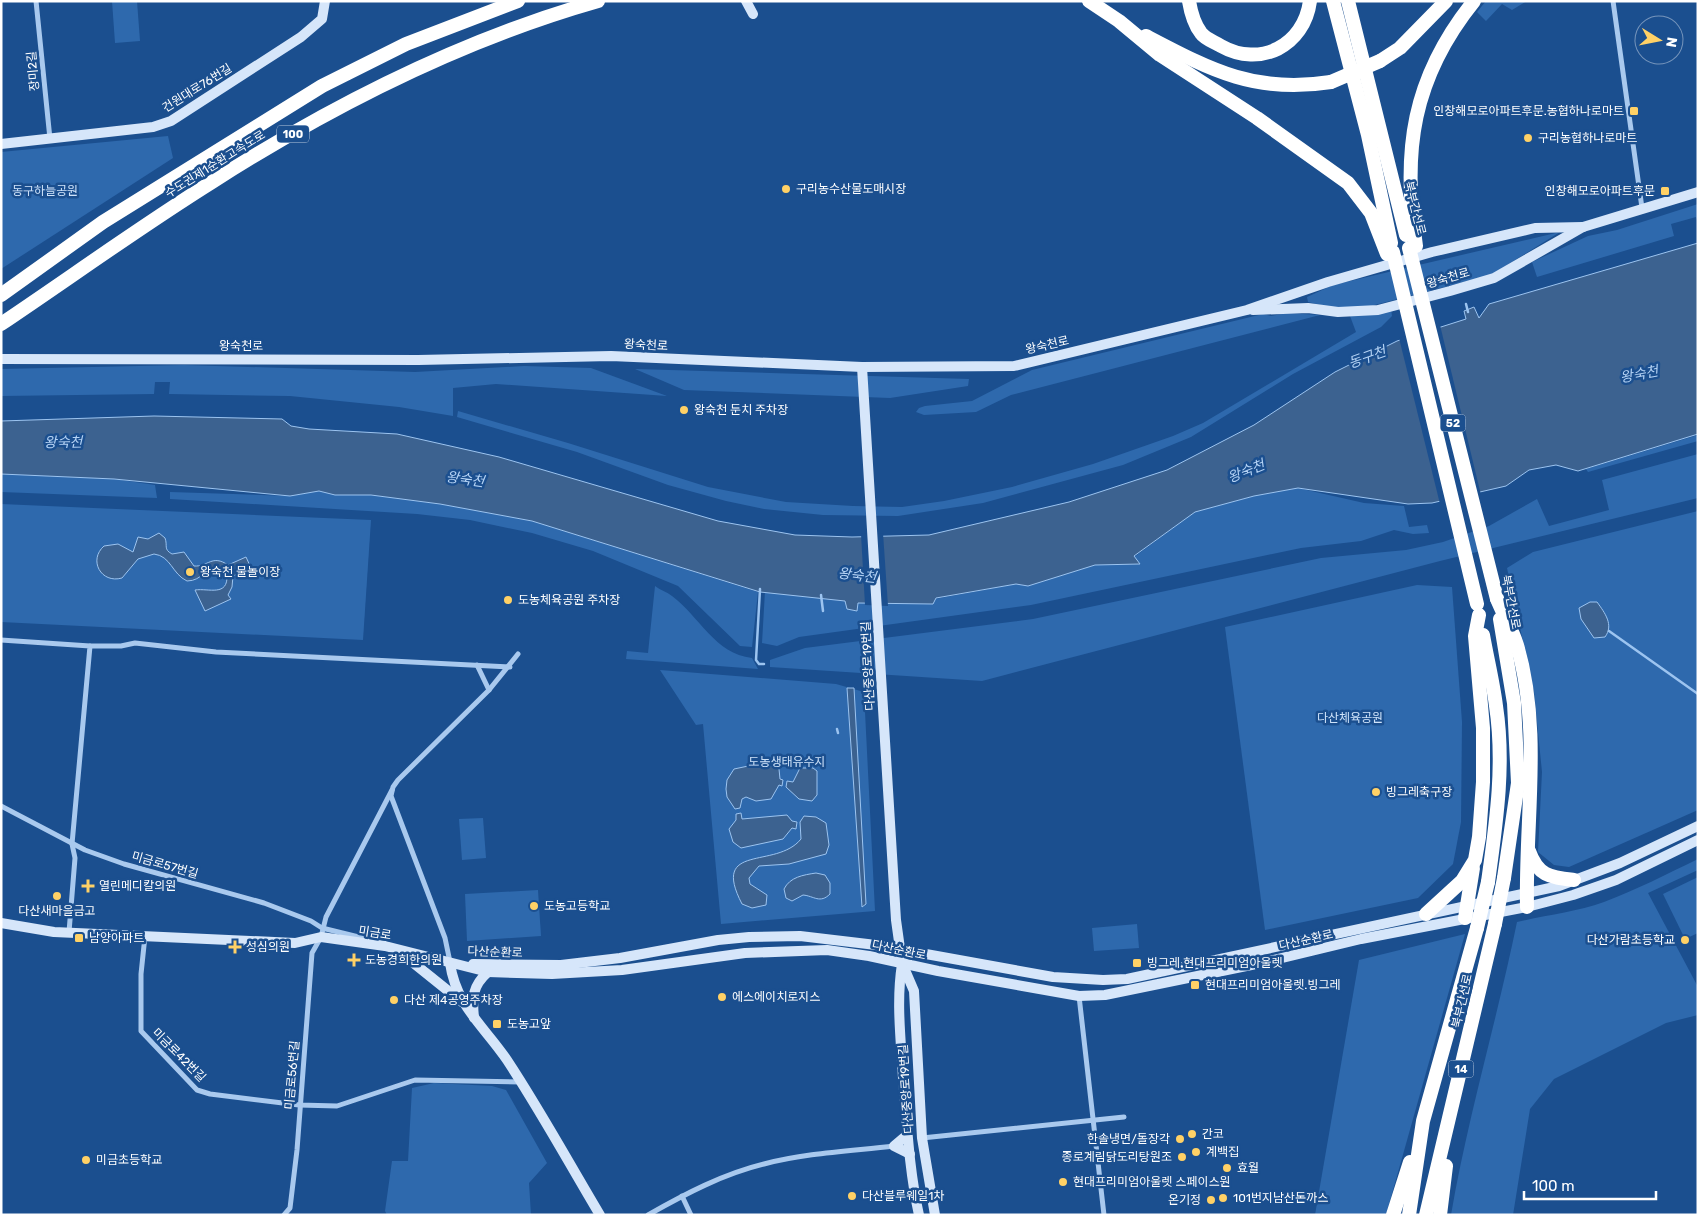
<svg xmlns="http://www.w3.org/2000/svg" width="1699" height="1216" viewBox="0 0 1699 1216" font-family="Rubik,'Noto Sans KR',sans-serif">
<rect width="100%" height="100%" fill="#1b4f8f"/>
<g fill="#2e69ad">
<path d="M112,1H137L140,41L115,43Z"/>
<path d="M1486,1H1527L1512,10L1502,4L1486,21L1477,12Z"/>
<path d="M168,136L173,158L1,269V152Z"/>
<path d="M1698,204V223L1696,217L1671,224L1674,236L1537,277L1532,262L1588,236L1617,230Z"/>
<path d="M1560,232L1491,275L1367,307L1333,308L1308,302L1307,297L1333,285Z"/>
<path d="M1391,309L1392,316L1381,327L1293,374L1191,437L1123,465L983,503L898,516L823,515L764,509L726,501L668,485L577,452L457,417L458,411L568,443L708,487L786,502L853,506L902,507L944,501L1012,487L1093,464L1173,436L1203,423L1356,332L1350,316Z"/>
<path d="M1287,313L1320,315L1011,395L976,412L924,415L916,412L919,408L925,406L972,401L1032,370L1263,314L1271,316Z"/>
<path d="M184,365L415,372L524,366L591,368L667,396L496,384L453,388V416L399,407L290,396L169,394L170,382H155L154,394L1,396V369Z"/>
<path d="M635,369L969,379L968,386L890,398L684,390Z"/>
<path d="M1698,435V441L1588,472L1586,469Z"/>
<path d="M1698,454V498L1440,561L982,681L770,667V660L805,648L1033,619L1321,558L1406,550L1443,542L1489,526L1537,499L1549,526L1609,510L1602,480Z"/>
<path d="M1,474L114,479L155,485L157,498L1,492Z"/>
<path d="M1298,488L1364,503L1404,506L1409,527L1427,525L1429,533L1413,534L1394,530L1361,541L1301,548L1031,605L799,637L777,646L762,643L765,591L845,601L857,610L858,603L932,604L935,599L1016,584L1028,586L1095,565L1139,564L1134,557L1195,512L1254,496Z"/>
<path d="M319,491L335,495H371L440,504L532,521L758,592L752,647L740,646L678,586L593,551L532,533L470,520L417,514L170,499V492L290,496Z"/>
<path d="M1,504L371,520L363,640L1,622Z"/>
<path d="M1698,511V810L1569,867L1554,865L1538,852L1542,772L1534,692L1507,568L1533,552Z"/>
<path d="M1417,585L1452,587L1462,722L1461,822L1453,864L1418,898L1265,930L1225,627Z"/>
<path d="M655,586C660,590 667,592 672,596C699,616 715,654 752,658L758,669L626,659L627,651L648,653Z"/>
<path d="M660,670L836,684L864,692L875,911L721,924L703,724L696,725Z"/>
<path d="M483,818L486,858L462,860L459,819Z"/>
<path d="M1698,859V870L1648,893L1698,987V1015L1666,1023L1554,1079L1530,1109L1513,1215H1451C1468,1116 1497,1020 1517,922C1546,915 1576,912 1604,902C1636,890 1667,874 1698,859Z"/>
<path d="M1698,877V933L1685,939L1663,894Z"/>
<path d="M538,890L541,936L467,941L465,894Z"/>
<path d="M1137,924L1139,948L1094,951L1092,928Z"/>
<path d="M1465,934L1386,1215H1315L1359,960Z"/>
<path d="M434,1083L492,1086L506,1090L547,1163L529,1183L531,1215H387L385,1211L392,1161H408L412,1088Z"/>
</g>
<g fill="#3c6290" stroke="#9cc4f0">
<path d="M1698,243V434L1578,471L1556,465L1529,470L1506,486L1432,503L1408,504L1298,488L1254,496L1195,512L1134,556L1140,564L1095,565L1028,586L1016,584L936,598L933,604L858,603L857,611L847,609L845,601L760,592L532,521L440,504L371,495H335L319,491L290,496L114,479L1,474V421L154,416L282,419L291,426L309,429L397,434L499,457L718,521L795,535L852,537L929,535L1069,502L1167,470L1254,425L1335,372L1397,341L1466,319L1464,311L1474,307L1479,318L1489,304Z"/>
<path d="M159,533L165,538C168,546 163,549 172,554L184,552L194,566C208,567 212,554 228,565L246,557L251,568L233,576L232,587L228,595L231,599L205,611L195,590C209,588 228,597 227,575L219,567C205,566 203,581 187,581C172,574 171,556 154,554L138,559L122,578C101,584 88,560 104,546L118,544L133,552L138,537L148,539Z"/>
<path d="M1590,602H1597C1605,613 1614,625 1605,637L1594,638L1581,619L1579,608Z"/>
<path d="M847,688H854L866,904L862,907Z"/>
<path d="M753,765L771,766L779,769L780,779L783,780L782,786L779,785L771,799L756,801L746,797L742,799L740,808L735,809L727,797L726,789L727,780L734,769Z"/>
<path d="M800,768H813L817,771V795L812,801L799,799L786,787L787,781L793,782Z"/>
<path d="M741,813L742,819L787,815L792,821L797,822L796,829L792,828L783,839L741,848L733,842L729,829L736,820V814Z"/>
<path d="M804,816L816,817L826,823L829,845L826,854L789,864L759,866L749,878L750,884L767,895L766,905L752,908L742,904C710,842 776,870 801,839L800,822Z"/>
<path d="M816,873L825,875L830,883V894C820,904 814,896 803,895L792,901L786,898L784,889C790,877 803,875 816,873Z"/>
</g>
<g fill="#1b4f8f">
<path d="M1440,325L1481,495L1440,504L1399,338Z"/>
<path d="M883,533L888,606L865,605L861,534Z"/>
</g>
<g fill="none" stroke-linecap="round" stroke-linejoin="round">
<g stroke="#9cc4f0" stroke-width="2.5">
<path d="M1466,304L1468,312"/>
<path d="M760,589L756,660L759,664H764"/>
<path d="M821,595L823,611"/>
<path d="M1609,631L1698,694"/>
<path d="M837,729L838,733"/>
</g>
<g stroke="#a9c9ee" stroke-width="5">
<path d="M36,1L50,139"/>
<path d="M1613,1L1642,208"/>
<path d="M1,640L90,646L72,844L75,858L69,932"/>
<path d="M90,646H121L135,643L216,652L510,667"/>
<path d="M477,665L489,690"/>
<path d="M1,806L85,850L124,864L264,903L311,921L322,928L375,941"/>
<path d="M145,936L141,974V1031L197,1090L210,1094L299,1105L337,1106L415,1080L521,1082"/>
<path d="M450,962L445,938L391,796L393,787L398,780L489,690L518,654"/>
<path d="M1079,996L1104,1215"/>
<path d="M922,1138L1124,1117"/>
<path d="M682,1196L691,1215"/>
<path d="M284,1215L290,1208L297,1150L312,953L321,937L326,917L392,790"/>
<path d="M648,1215C685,1194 723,1174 764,1164C806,1153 851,1151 894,1146"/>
</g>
<g stroke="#d6e6fa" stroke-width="10">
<path d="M746,1L753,14"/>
<path d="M1,144L153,127L171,121L301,37L322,19L325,1"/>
<path d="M1253,310L1308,308L1338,312L1378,310L1450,291L1494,278L1583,227L1698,192"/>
<path d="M1,359L418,360L611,356L862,367L1014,366L1247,310L1328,282L1432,252L1535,228L1583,227"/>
<path d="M862,367L896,920L902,963L914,991L922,1138L935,1215"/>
<path d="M1,923L54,932L295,943L321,937L385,946L488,972L552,974L622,970L745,953L827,950L869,956L938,971L1079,996L1105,995L1261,963L1361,939L1527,907L1573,895L1616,880L1698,840"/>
<path d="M401,953L462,1002"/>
<path d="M450,963C456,1006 484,1026 507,1060C540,1110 569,1163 600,1215"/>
<path d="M473,964L561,965L620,958L718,940L749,937L800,936L876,945L1053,977L1103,980L1127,979L1559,886L1620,863L1698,826"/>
<path d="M902,964C896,1002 901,1040 903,1078C907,1124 909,1170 919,1215"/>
<path d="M474,1018C472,998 472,986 488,972"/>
<path d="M907,1135L894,1146L910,1154"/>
</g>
<g stroke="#fff" stroke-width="14">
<path d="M1089,1L1119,21L1160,55L1257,118L1348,183L1371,213L1387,254"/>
<path d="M1189,1C1191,13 1194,24 1201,33C1205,39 1215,42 1221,46C1260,68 1304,46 1310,1"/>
<path d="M1333,1L1368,135L1391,243"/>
<path d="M1348,1L1406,235"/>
<path d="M1146,36C1211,70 1255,94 1331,82"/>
<path d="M1380,61L1400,48L1446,1"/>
<path d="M1416,246C1402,151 1412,78 1474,1"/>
<path d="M1,295L103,222L322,86L406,44L518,1"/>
<path d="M1,324C71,277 140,227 212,182C331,106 461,40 598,1"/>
<path d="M1497,599C1503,614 1512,629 1517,645C1542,730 1525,820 1527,907"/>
<path d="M1500,619L1514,703L1518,783L1504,878"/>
<path d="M1483,635C1487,658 1493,682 1496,706C1505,765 1496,824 1488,882"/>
<path d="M1529,851C1538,876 1550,877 1574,880"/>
<path d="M1426,914L1462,881L1475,860L1479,837L1483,782V728L1475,636L1479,615"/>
<path d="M1465,918L1473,868"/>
<path d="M1393,1215L1410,1162"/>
<path d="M1409,1215L1423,1121L1477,928"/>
<path d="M1426,1215L1495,924"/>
<path d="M1440,1215L1446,1166"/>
</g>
<g stroke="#fff" stroke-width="14">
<path d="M1331,82L1380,61"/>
<path d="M1409,248L1497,599"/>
<path d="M1393,252L1477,604"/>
<path d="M1495,924L1504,878"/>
<path d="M1477,928L1488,882"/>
</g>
</g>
<g fill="#ffd166" stroke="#1b4f8f" stroke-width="2">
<rect x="1629" y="106" width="10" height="10" rx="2.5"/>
<circle cx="1528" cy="138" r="5"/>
<circle cx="786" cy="189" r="5"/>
<rect x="1660" y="186" width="10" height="10" rx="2.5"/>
<circle cx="684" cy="410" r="5"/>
<circle cx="190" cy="572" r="5"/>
<circle cx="508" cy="600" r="5"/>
<circle cx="1376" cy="792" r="5"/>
<path d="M85.5 878.5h5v5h5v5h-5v5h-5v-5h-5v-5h5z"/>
<circle cx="57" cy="896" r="5"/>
<circle cx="534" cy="906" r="5"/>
<rect x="74" y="933" width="10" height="10" rx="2.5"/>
<circle cx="1685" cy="940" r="5"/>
<path d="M232.5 939.5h5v5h5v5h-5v5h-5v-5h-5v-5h5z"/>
<path d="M351.5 952.5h5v5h5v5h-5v5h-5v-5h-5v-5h5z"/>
<rect x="1132" y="958" width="10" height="10" rx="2.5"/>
<rect x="1190" y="980" width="10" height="10" rx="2.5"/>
<circle cx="722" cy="997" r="5"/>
<circle cx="394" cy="1000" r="5"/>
<rect x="492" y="1019" width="10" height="10" rx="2.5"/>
<circle cx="1192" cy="1134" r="5"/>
<circle cx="1180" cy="1139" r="5"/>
<circle cx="1196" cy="1152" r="5"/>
<circle cx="1182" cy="1157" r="5"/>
<circle cx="86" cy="1160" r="5"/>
<circle cx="1227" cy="1168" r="5"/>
<circle cx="1063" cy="1182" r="5"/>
<circle cx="852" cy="1196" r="5"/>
<circle cx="1223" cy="1198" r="5"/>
<circle cx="1211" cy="1200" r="5"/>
</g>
<g text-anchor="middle" stroke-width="5" stroke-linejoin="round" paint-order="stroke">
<g fill="#1b4f8f" stroke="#bbcadd" stroke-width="1">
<rect x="277" y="125.5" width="32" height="17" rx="4"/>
<rect x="1440.5" y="414.5" width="25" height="17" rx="4"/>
<rect x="1448.5" y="1060.5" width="25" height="17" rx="4"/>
</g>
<g font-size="11" font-weight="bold" fill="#fff">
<text x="293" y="138">100</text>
<text x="1453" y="427">52</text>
<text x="1461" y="1073">14</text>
</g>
<g font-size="12" fill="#fff" stroke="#1b4f8f">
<text transform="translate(33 71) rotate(-95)" y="4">장미2길</text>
<text transform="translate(197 88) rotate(-32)" y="4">건원대로76번길</text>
<text transform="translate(215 164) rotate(-32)" y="4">수도권제1순환고속도로</text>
<text transform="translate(1415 208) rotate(76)" y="4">북부간선로</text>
<text transform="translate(1448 278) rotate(-16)" y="4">왕숙천로</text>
<text transform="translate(646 345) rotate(3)" y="4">왕숙천로</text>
<text transform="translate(1047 345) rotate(-13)" y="4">왕숙천로</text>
<text x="241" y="350">왕숙천로</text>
<text transform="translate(1511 602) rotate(79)" y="4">북부간선로</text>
<text transform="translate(868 666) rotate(-93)" y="4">다산중앙로19번길</text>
<text transform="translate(165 865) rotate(16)" y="4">미금로57번길</text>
<text transform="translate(375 933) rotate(9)" y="4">미금로</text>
<text transform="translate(1306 940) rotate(-13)" y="4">다산순환로</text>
<text transform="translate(899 950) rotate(12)" y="4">다산순환로</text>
<text transform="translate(495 952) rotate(2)" y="4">다산순환로</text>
<text transform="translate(1462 1001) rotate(-77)" y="4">북부간선로</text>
<text transform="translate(179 1055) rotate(45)" y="4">미금로42번길</text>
<text transform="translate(292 1075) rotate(-85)" y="4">미금로56번길</text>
<text transform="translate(906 1089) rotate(-94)" y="4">다산중앙로19번길</text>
</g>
<g font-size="12" fill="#fff" stroke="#1b4f8f" text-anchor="start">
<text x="1624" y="115" text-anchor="end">인창해모로아파트후문.농협하나로마트</text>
<text x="1538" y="142">구리농협하나로마트</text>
<text x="796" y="193">구리농수산물도매시장</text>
<text x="1655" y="195" text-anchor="end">인창해모로아파트후문</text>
<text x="694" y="414">왕숙천 둔치 주차장</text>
<text x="200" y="576">왕숙천 물놀이장</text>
<text x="518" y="604">도농체육공원 주차장</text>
<text x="1386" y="796">빙그레축구장</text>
<text x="99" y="890">열린메디칼의원</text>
<text x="544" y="910">도농고등학교</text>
<text x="57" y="915" text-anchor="middle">다산새마을금고</text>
<text x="89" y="942">남양아파트</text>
<text x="1675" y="944" text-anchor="end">다산가람초등학교</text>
<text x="246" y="951">성심의원</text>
<text x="365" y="964">도농경희한의원</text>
<text x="1147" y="967">빙그레.현대프리미엄아울렛</text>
<text x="1205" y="989">현대프리미엄아울렛.빙그레</text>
<text x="732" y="1001">에스에이치로지스</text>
<text x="404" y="1004">다산 제4공영주차장</text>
<text x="507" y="1028">도농고앞</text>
<text x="1202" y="1138">간코</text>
<text x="1170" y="1143" text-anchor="end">한솔냉면/돌장각</text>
<text x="1206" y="1156">계백집</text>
<text x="1172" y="1161" text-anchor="end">종로계림닭도리탕원조</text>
<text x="96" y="1164">미금초등학교</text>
<text x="1237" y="1172">효월</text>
<text x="1073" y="1186">현대프리미엄아울렛 스페이스원</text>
<text x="862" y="1200">다산블루웨일1차</text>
<text x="1233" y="1202">101번지남산돈까스</text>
<text x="1201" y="1204" text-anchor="end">온기정</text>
</g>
<g font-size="12" fill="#cfe3fa" stroke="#1b4f8f">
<text x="45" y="195">동구하늘공원</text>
<text x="1350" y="722">다산체육공원</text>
<text x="787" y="766">도농생태유수지</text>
</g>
<g font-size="14" font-style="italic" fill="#b5d3f5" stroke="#1b4f8f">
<text transform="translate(1367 357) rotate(-20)" y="5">동구천</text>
<text transform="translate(1639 374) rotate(-11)" y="5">왕숙천</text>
<text transform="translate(63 442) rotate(-1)" y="5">왕숙천</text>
<text transform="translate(1246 471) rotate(-22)" y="5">왕숙천</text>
<text transform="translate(465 479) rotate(8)" y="5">왕숙천</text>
<text transform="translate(857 575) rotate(7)" y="5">왕숙천</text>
</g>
</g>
<rect width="1699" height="1216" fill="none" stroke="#ffffff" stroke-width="5"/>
<g transform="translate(1659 40) rotate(100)"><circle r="24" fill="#1b4f8f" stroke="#7695bc"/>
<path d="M0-4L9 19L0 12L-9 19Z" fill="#ffd166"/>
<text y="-8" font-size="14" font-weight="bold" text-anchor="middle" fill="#ffffff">N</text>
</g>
<path d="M1524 1191v8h132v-8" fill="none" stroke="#ffffff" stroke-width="2.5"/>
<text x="1532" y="1191" font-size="15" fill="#ffffff" stroke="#1b4f8f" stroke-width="4" paint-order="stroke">100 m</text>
</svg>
